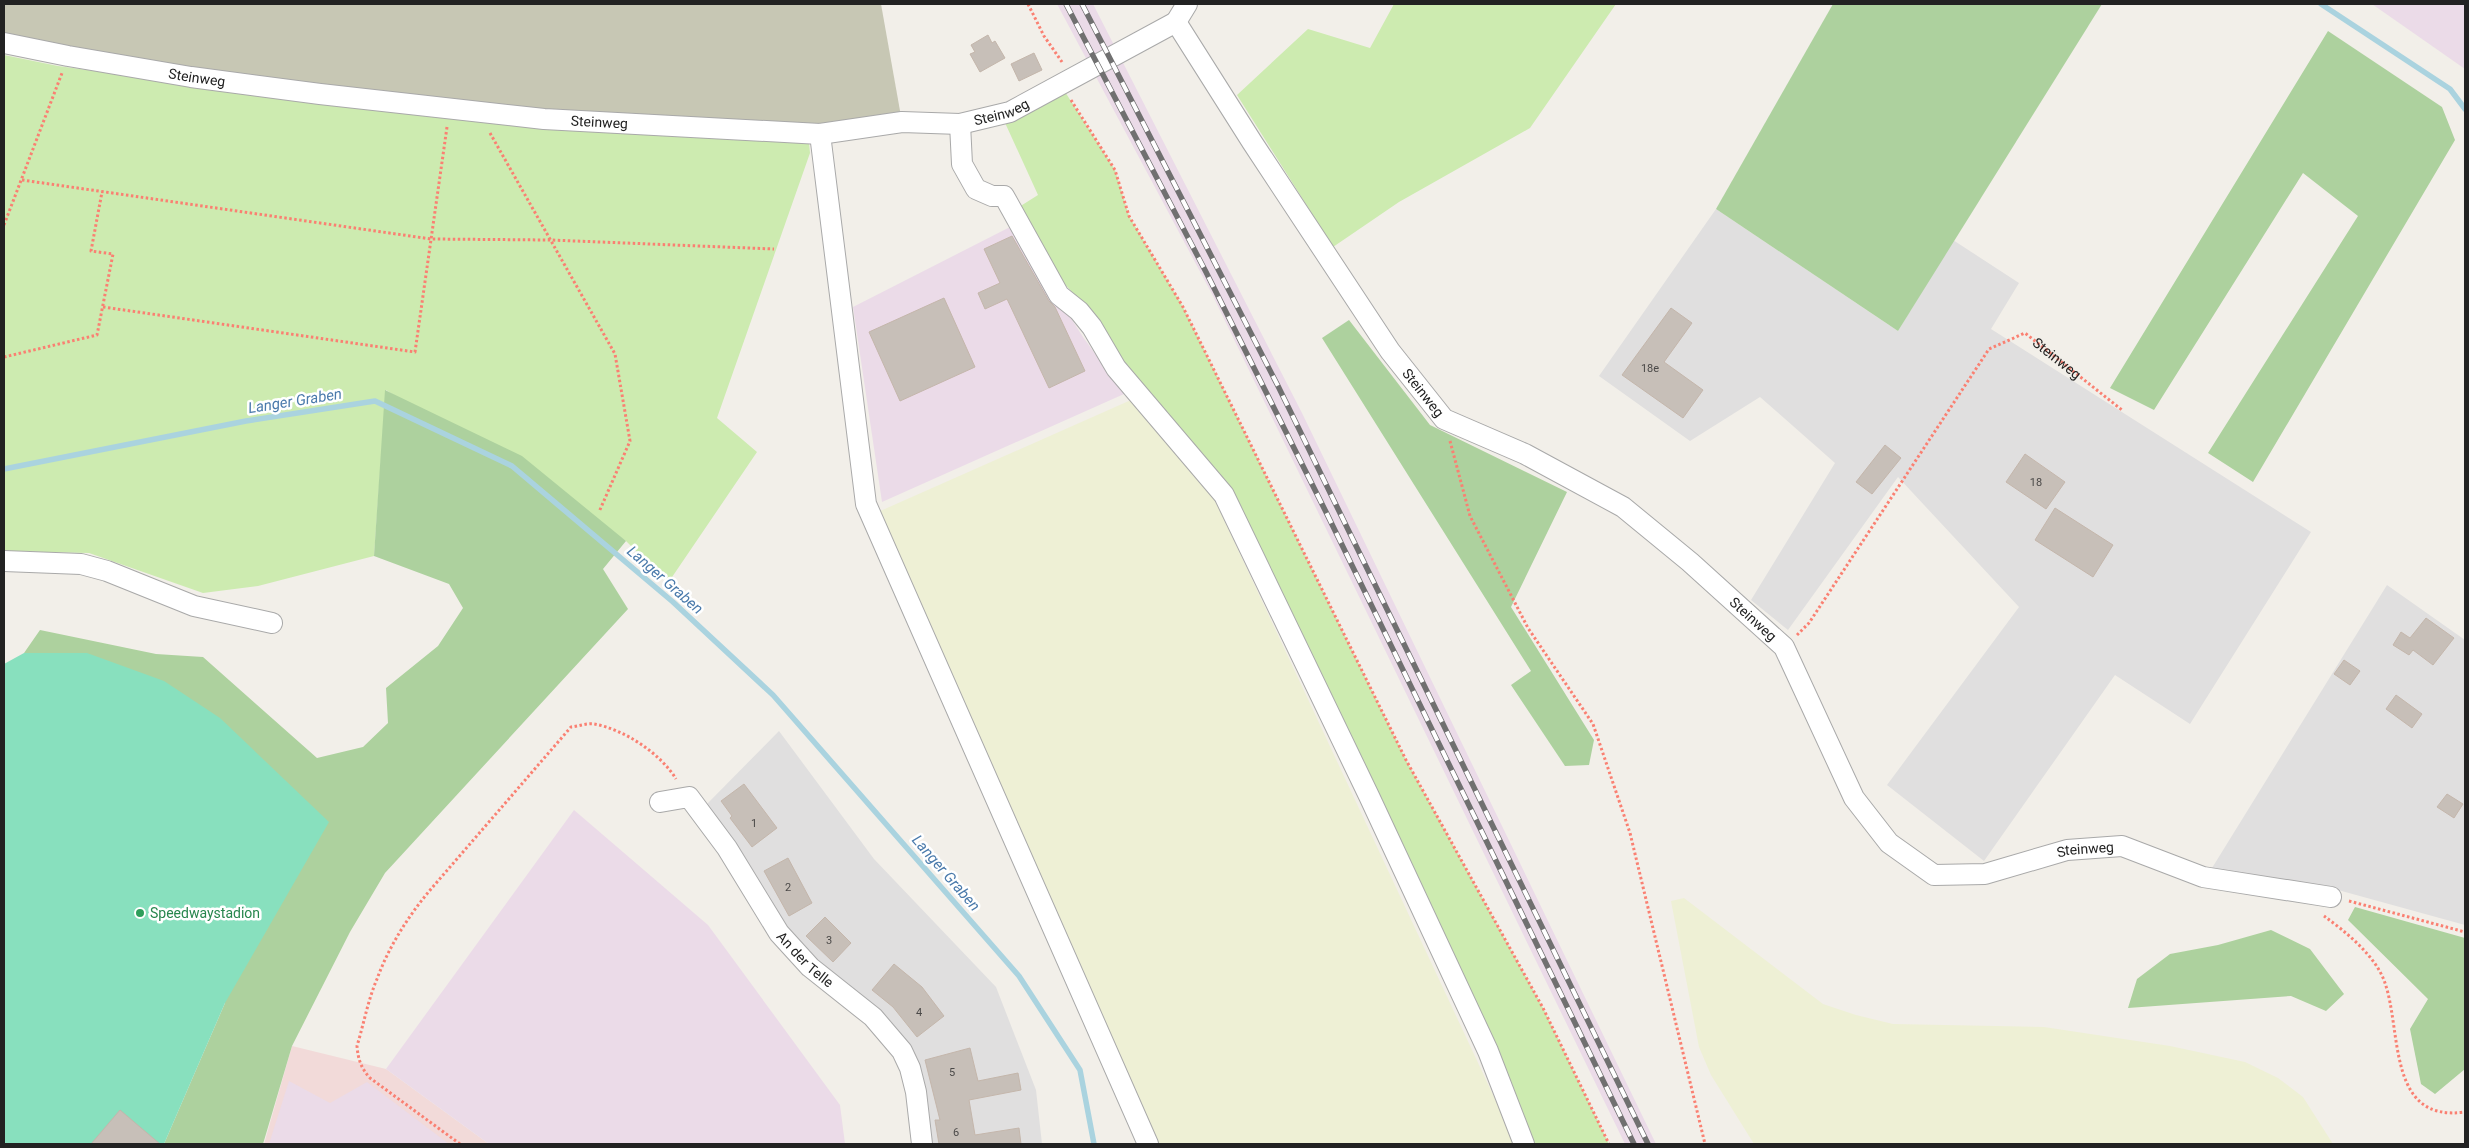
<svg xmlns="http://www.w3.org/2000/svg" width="2469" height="1148" viewBox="0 0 2469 1148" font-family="Roboto,sans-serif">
<rect width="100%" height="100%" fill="#f2efe9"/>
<g fill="#e0dfdf">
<path d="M1716,209L1898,331L1953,240L2019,283L1991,329L2311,532L2190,724L2115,675L1984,861L1887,785L2019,607L1898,477L1788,630L1751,600L1835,463L1760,397L1690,441L1599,376Z"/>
<path d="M2387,585L2465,640V925L2338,890L2212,868Z"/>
<path d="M779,731L874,859L996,987L1036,1090L1042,1144H928L920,1092L845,988L794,939L707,804Z"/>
</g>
<path fill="#f2dad9" d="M292,1046L386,1069L489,1144H264Z"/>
<g fill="#ebdbe8">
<path d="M1057,4H1093L1302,413L1656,1144H1625L1212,294Z"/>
<path d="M2372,4H2465V69Z"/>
<path d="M1012,226L1083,337L1124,394L882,502L853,307Z"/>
<path d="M574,810L708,925L840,1105L845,1144H489L386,1069Z"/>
<path d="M289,1081L330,1103L367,1082L449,1144H269Z"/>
</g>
<path fill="#c7c7b4" d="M4,4H881L902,122L820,134L544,119L4,43Z"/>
<g fill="#eef0d5">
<path d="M1131,400L1204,477L1516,1144H1155L878,512Z"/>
<path d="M1684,898L1823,1004L1856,1015L1893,1024L2044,1027L2170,1046L2245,1062L2278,1078L2303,1097L2333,1144H1754L1711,1075L1699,1047L1671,901Z"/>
</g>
<g fill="#cdebb0">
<path d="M1394,4H1616L1530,128L1399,202L1333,247L1237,95L1308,29L1370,48Z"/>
<path d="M4,55L58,66L322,102L809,143L810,153L717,418L757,452L668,583L626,541L386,390L374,556L258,586L203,593L89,553L4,551Z"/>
<path d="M1060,84L1115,170L1129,216L1183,307L1406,760L1543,1008L1609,1144H1531L1226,493L1147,398L1075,295L1057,276L1019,207L1038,195L1001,114Z"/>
</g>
<g fill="#add19e">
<path d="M1833,4H2102L1898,331L1716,209Z"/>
<path d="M2328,31L2442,107L2455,140L2253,482L2208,453L2358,216L2303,173L2154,410L2110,388Z"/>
<path d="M1349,320L1430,425L1567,492L1511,607L1594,740L1589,765L1565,766L1511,685L1531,671L1322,338Z"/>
<path d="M385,390L522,456L626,541L603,569L628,609L385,873L350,932L292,1046L263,1144H164L225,1003L24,653L40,630L156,654L203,657L317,758L363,747L388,723L386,688L438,646L463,608L449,584L374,556Z"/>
<path d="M2355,907L2465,938V1069L2435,1094L2421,1084L2410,1029L2428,999L2348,920Z"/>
<path d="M2271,930L2310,949L2344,994L2326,1011L2291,996L2128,1008L2137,979L2170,954L2218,945Z"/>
</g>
<path fill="#88e0be" d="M24,653H87L164,681L220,718L329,822L225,1003L164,1144H4V664Z"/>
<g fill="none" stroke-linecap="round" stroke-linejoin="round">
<g stroke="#aad3df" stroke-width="5.5">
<path d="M2321,4L2450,89L2465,109"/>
<path d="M4,469L246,421L375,401L512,466L673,602L773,695L1019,976L1080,1070L1094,1144"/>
</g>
</g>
<g fill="#c7bfb8" stroke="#c4b6ab">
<path d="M988,35L992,43L995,41L1005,58L980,72L970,54L975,52L971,45Z"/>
<path d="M1034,53L1042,70L1019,81L1011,64Z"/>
<path d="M1012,236L1049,301L1055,307L1085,371L1049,388L1007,299L985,309L978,293L1000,283L984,249Z"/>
<path d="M944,298L975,367L900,401L869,332Z"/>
<path d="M1671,308L1692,323L1664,362L1703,390L1683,418L1622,375Z"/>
<path d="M1885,445L1901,458L1872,494L1856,482Z"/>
<path d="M2025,454L2065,482L2046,509L2006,482Z"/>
<path d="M2055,508L2113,545L2093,577L2035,540Z"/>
<path d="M2426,618L2454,638L2433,665L2413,650L2409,655L2393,645L2401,632L2410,638Z"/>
<path d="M2344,660L2360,671L2350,685L2334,674Z"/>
<path d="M2396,695L2422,714L2412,728L2386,709Z"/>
<path d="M744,784L777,828L752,847L730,818L732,816L721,801Z"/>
<path d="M2447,794L2463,804L2454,818L2437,807Z"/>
<path d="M788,858L812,903L789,916L764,871Z"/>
<path d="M825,917L851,943L833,962L806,936Z"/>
<path d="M894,964L922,987L944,1016L917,1037L893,1007L872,990Z"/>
<path d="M970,1048L978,1081L1018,1073L1021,1090L969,1100L975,1135L1019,1128L1021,1144H939L935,1120H940L925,1060Z"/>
<path d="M120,1110L160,1144H91Z"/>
</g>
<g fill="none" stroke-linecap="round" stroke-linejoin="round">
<defs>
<g id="minor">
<path d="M1176,22L1187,4"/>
<path id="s2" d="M4,43L68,56L191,77L320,94L544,119L820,134L902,122L960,124L1010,112L1176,22L1252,142L1390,351L1444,419L1525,454L1623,507L1690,562L1784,647L1854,798L1889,843L1934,875L1985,874L2067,850L2122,846L2203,877L2331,897"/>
<path d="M960,124L962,164L976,189L992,196H1004L1059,295L1079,311L1092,327L1116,368L1224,495L1369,796L1488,1051L1524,1144"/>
<path d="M820,134L866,504L1148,1144"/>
<path d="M4,561L81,564L107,571L194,606L272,623"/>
<path id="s3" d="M660,802L689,797L727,848L779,933L810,967L873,1017L902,1051L910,1068L916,1092L922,1144"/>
</g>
</defs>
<use href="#minor" stroke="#a9a9a9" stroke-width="22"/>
<g stroke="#fa8072" stroke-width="3" stroke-dasharray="2.5 2.5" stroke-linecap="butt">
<path d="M1028,4L1044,36L1062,62"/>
<path d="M1071,100L1115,170L1129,216L1183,307L1406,760L1543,1008L1609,1144"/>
<path d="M490,133L615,354L630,441L599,512"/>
<path d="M22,180L431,239L550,240L774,249"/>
<path d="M4,225L62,73"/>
<path d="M103,307L415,352L447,127"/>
<path d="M4,357L97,335L113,254L91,251L102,192"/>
<path d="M1450,441L1470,516L1528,628L1593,724L1630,833L1705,1144"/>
<path id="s1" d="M1797,635L1809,623L1989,349L2025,333L2122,410"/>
<path d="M2349,901L2465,932"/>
<path d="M2324,916C2346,932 2376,956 2385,983C2402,1032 2387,1123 2465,1112"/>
<path d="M460,1144L370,1078C361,1068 358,1059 357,1046C364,1023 368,1000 377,979C389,946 409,915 431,889L571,727C579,726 587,723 594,724C624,729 661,754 676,779"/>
</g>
<use href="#minor" stroke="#fff" stroke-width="20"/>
<defs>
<g id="rail">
<path d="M1066,4L1206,272L1326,512L1634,1144"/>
<path d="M1082,4L1278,386L1648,1144"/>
</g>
</defs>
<use href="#rail" stroke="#707070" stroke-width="5.5"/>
<use href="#rail" stroke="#fff" stroke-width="4" stroke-dasharray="11" stroke-linecap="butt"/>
</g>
<circle fill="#2e9e5b" stroke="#fff" stroke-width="2" cx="140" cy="913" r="5"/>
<g text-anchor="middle" stroke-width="5" stroke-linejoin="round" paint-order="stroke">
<g font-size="11" fill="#4b4948">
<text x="1650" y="372">18e</text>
<text x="2036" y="486">18</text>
<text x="754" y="827">1</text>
<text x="788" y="891">2</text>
<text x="829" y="944">3</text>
<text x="919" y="1016">4</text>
<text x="952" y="1076">5</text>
<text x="956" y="1136">6</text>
</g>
<g font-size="14" fill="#222" stroke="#fff">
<text dy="5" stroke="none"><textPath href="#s2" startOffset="196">Steinweg</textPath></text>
<text dy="5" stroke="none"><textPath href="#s2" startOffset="1006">Steinweg</textPath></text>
<text dy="5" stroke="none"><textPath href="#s2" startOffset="601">Steinweg</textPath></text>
<text dy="5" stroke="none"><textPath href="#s1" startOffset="425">Steinweg</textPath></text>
<text dy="5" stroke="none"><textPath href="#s2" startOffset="1649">Steinweg</textPath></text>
<text dy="5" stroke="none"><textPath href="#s2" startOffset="2054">Steinweg</textPath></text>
<text dy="5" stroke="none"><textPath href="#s2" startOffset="2529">Steinweg</textPath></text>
<text dy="5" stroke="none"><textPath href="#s3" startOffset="230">An der Telle</textPath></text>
</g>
<g font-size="14" fill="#27864d" stroke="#fff" text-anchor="start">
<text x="150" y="918">Speedwaystadion</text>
</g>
<g font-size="15" font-style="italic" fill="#4a7aab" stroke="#fff">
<text transform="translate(295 401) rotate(-9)" y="5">Langer Graben</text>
<text transform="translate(665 580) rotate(41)" y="5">Langer Graben</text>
<text transform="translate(946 873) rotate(49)" y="5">Langer Graben</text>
</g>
</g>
<rect width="2469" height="1148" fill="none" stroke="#222222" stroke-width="10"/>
</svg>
